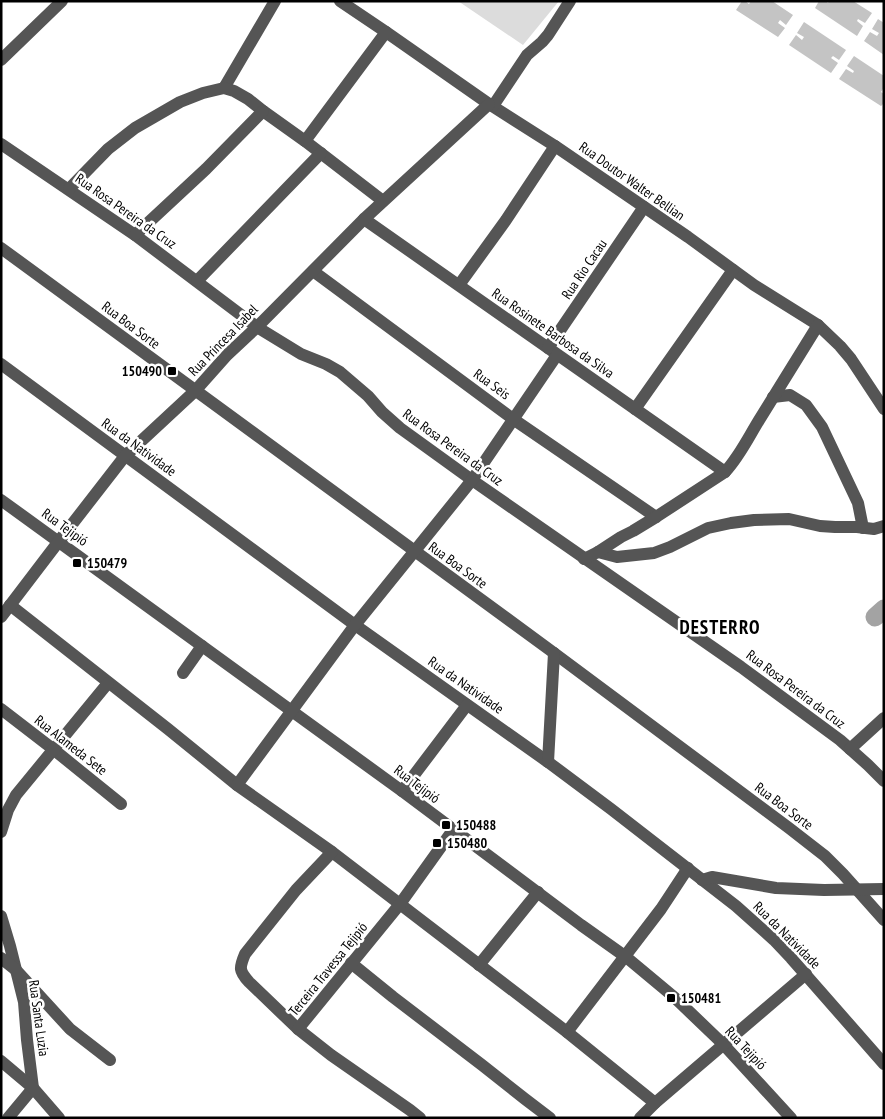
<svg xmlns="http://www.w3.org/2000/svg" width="885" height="1119" viewBox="0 0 885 1119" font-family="'PT Sans Narrow',sans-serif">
<rect width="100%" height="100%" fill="#fff"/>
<path fill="#dcdcdc" d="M458,1H559L523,45Z"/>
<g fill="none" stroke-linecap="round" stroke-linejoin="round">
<path stroke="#a3a3a3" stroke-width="19" d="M875,617L884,609"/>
</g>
<g fill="#c4c4c4">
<path d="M742,1H745L749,4L751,1H772L793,15L786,25L780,20L778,23L785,28L778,37L736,10Z"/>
<path d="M819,1H826L828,3L829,1H853L872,13L865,23L858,19L857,21L863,26L857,36L815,8Z"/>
<path d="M878,19L884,23V55L864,41L870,32L877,36L879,33L872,29Z"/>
<path d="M804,22L846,50L839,60L833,56L831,58L838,63L831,73L789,45L796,35L802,40L804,37L797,33Z"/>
<path d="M854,56L884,76V90L883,89L881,92L884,94V103L881,106L839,79L846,69L853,73L854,71L847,66Z"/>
</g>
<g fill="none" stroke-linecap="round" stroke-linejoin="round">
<g stroke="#555" stroke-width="12">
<path d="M340,1L386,32L489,104L555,146L688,237L754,285L818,325L840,346L851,359L884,409"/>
<path d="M1,60L62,1"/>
<path d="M224,88L275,1"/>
<path d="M493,106L527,55L542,42L548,35L570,1"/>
<path d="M305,141L386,32"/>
<path d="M1,144L135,235L257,327L301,354L326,364L340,372L368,396L382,412L400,428L472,480L741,667L840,740L868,765L884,781"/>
<path d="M69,189L108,149L135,128L180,102L203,93L224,88L234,91L248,99L263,111L305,141L383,201"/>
<path d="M364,219L725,472"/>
<path d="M135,235L206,169L263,111"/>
<path d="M1,248L554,653L789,828L825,856L843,874L884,920"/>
<path d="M313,271L513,419L656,517"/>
<path d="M197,281L321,153"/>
<path d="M459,285L506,220L555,146"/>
<path d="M548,348L644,207"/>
<path d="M1,364L355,625L548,762L611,809L736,906L774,940L791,958L884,1064"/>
<path d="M773,397L790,395L806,405L822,427L858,503L863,528"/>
<path d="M635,409L733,270"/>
<path d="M1,500L402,791L581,925L626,957L674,997L723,1044L791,1118"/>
<path d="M598,552L617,557L654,553L670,547L708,528L731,523L754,520L789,519L820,526L835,527H857L874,529L884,526"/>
<path d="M584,559L598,552L621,537L633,531L656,517L725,472C740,456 749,436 761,417C780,386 799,356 818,325"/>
<path d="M10,605L168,729L237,785L332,852L567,1032L655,1103"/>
<path d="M1,617L59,541L125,456L195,391L227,355L257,327L364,219L489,104"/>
<path d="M183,673L202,646"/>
<path d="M1,709L53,749L121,804"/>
<path d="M850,749L884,718"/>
<path d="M548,762L554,653"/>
<path d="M237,785L355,625L472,480L557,355"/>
<path d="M402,791L467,705"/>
<path d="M1,832L8,810L16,795L108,683"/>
<path d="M332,852L296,890L245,954C239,968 239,971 249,982L298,1029L331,1055L410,1110L420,1118"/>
<path d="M702,880L712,877L776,888L824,890L884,889"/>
<path d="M1,916L10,946L24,1002L27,1040L33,1088L8,1118"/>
<path d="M1,958L16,970L70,1029L110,1060"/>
<path d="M351,963L393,997L482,1065L525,1099L550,1118"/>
<path d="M479,965L538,892"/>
<path d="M298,1029L400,904L453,830"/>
<path d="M567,1032L661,909L688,868"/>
<path d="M1,1061L33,1088L59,1118"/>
<path d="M640,1118L655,1103L806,974"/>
</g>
</g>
<g fill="#000" stroke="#fff" stroke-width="2">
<rect x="167" y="366" width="10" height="10" rx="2.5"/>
<rect x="72" y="558" width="10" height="10" rx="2.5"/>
<rect x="441" y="820" width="10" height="10" rx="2.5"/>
<rect x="432" y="838" width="10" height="10" rx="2.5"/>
<rect x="666" y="993" width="10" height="10" rx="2.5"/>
</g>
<g text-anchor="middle" stroke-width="5" stroke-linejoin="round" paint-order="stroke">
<g font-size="14" fill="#000" stroke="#fff">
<text transform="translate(632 181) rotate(35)" y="5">Rua Doutor Walter Bellian</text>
<text transform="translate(126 211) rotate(35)" y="5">Rua Rosa Pereira da Cruz</text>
<text transform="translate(584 269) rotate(-56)" y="5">Rua Rio Cacau</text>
<text transform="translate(131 325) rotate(37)" y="5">Rua Boa Sorte</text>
<text transform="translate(553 333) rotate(35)" y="5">Rua Rosinete Barbosa da Silva</text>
<text transform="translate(223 340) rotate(-46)" y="5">Rua Princesa Isabel</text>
<text transform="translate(492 384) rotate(36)" y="5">Rua Seis</text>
<text transform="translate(139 447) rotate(36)" y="5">Rua da Natividade</text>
<text transform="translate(453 447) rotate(36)" y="5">Rua Rosa Pereira da Cruz</text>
<text transform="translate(65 527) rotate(36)" y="5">Rua Tejipió</text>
<text transform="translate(458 565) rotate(36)" y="5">Rua Boa Sorte</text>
<text transform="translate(466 685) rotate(35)" y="5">Rua da Natividade</text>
<text transform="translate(796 689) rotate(37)" y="5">Rua Rosa Pereira da Cruz</text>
<text transform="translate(71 745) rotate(38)" y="5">Rua Alameda Sete</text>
<text transform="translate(417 784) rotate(37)" y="5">Rua Tejipió</text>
<text transform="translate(784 806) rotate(37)" y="5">Rua Boa Sorte</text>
<text transform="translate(787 935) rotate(45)" y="5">Rua da Natividade</text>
<text transform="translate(328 969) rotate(-51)" y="5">Terceira Travessa Tejipió</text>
<text transform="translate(39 1018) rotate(82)" y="5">Rua Santa Luzia</text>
<text transform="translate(746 1048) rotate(47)" y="5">Rua Tejipió</text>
</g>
<g font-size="14" font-weight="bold" fill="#000" stroke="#fff" text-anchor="start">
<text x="162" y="376" text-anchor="end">150490</text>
<text x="87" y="568">150479</text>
<text x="456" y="830">150488</text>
<text x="447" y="848">150480</text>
<text x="681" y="1003">150481</text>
</g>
<g font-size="19" font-weight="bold" letter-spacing="1" fill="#000" stroke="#fff">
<text x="720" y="634">DESTERRO</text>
</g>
</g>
<rect width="885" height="1119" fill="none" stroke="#000000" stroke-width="5"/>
</svg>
